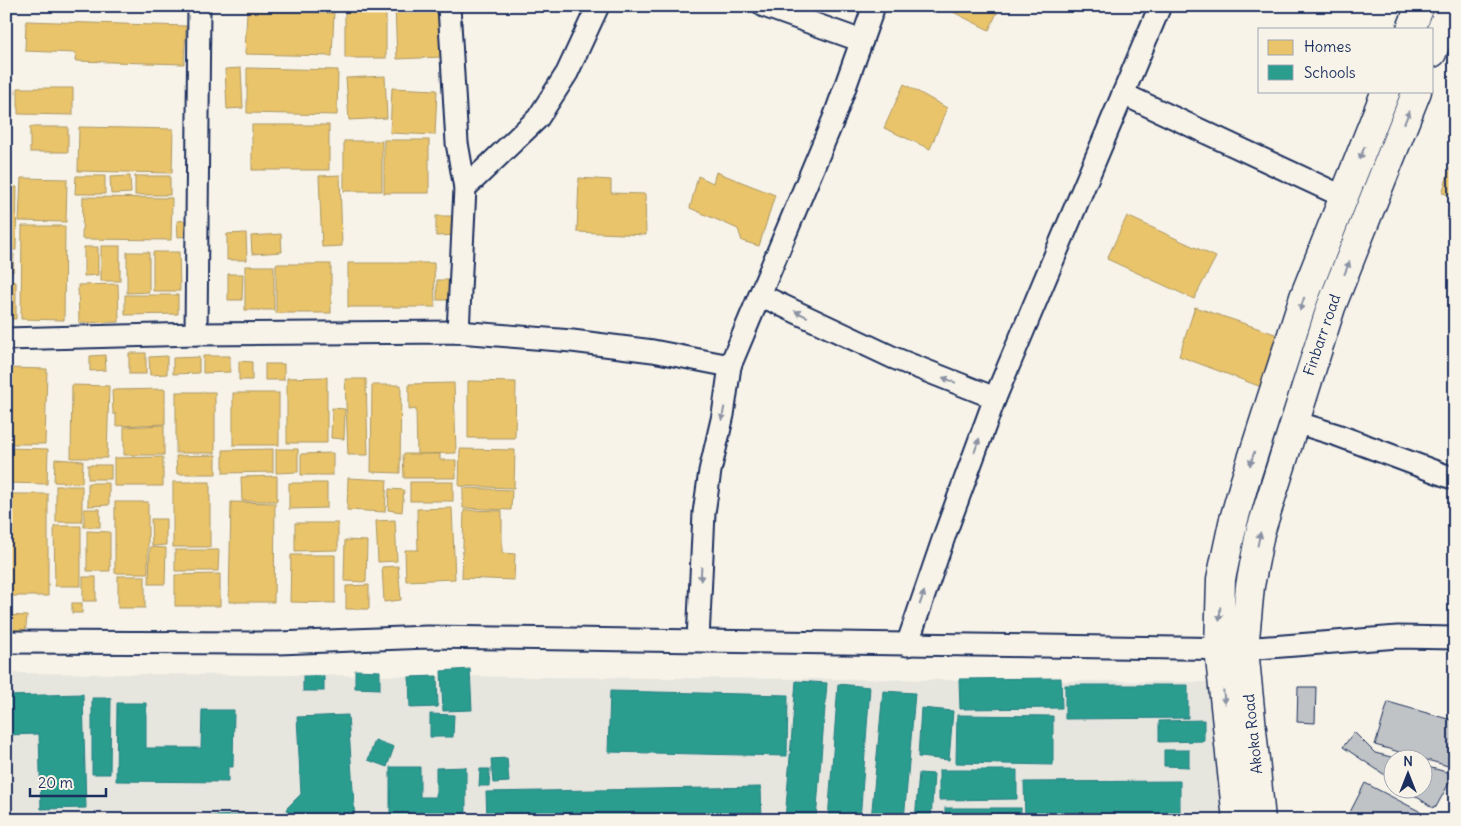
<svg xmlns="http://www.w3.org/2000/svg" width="1461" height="826" viewBox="0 0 1461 826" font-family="Delius,sans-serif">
<rect width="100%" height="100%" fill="#f7f3e8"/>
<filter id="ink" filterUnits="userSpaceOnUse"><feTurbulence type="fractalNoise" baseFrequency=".02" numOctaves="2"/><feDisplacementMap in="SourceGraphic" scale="10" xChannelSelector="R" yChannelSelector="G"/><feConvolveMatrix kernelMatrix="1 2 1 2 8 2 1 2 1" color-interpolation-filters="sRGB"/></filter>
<g filter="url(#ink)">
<path fill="#e6e5de" d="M6,673L1210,682L1224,820H6Z"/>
<g fill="#e9c46a" stroke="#ab9766">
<path d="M395,6H440L442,57L397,59Z"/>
<path d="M941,6H1000L989,30Z"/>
<rect x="345" y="8" width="41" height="50"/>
<path d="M247,11L334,13L332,56L245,54Z"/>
<path d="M26,21L186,26L184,64L75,61L76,53L25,51Z"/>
<path d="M241,68L243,108L227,109L225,69Z"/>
<path d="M247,68L338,70L337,115L247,113Z"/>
<path d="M385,76L387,118L349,120L346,78Z"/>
<path d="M904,84L947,108L930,149L884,128Z"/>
<path d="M18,88H73V115L18,114Z"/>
<path d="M392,88L437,90L435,135L390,133Z"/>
<path d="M6,89L16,91L6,126Z"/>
<rect x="252" y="125" width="77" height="45"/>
<rect x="30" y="127" width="38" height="25"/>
<path d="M79,127L173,129L172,173L78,171Z"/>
<rect x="384" y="140" width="45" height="53"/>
<rect x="344" y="141" width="38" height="50"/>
<path d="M1455,153V196L1442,193Z"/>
<path d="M716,172L775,195L759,246L742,241L738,229L690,208L698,176L713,183Z"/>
<path d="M340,175L342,246L322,247L319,176Z"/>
<path d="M76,176H105V194H75Z"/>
<path d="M130,176L131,193L111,194L110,177Z"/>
<rect x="135" y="176" width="35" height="19"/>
<path d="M21,178L67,179L66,222L19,221Z"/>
<path d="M579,178L611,180V193L645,194L646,235L577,232Z"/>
<path d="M6,187H17L16,250H6Z"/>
<path d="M83,197L172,198L171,240L82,239Z"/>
<path d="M436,216H459L460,235L436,236Z"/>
<path d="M1127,216L1216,257L1194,299L1107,259Z"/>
<path d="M191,220L192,236L178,237L177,221Z"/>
<path d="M22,226H65L64,320L21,319Z"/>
<path d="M246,233L247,260H227V234Z"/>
<path d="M281,234L282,252L252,254L251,236Z"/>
<rect x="101" y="246" width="19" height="35"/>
<path d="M84,247H98V275L84,276Z"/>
<path d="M127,252H149V292L127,293Z"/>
<path d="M153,252H179L180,291H153Z"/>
<path d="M6,253L14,254L13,272H6Z"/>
<path d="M348,263H434L435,307H348Z"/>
<rect x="276" y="264" width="55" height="49"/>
<rect x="245" y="266" width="29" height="44"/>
<path d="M228,274H243L242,300H228Z"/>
<rect x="437" y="280" width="13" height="20"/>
<path d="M6,281L16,282V319H6Z"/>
<path d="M118,284L119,322L79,323L78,285Z"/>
<path d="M125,295H178V314L125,315Z"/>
<path d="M1195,307L1287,338L1264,388L1179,356Z"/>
<rect x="129" y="353" width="17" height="21"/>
<path d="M105,355L106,370L90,371V356Z"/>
<path d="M167,356V374L150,375L149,357Z"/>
<path d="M203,356H230V372L203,373Z"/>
<path d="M199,357V373L173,374V358Z"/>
<path d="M239,361L252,362V380H239Z"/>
<rect x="265" y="364" width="19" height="16"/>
<path d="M6,368L47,369L45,444H6Z"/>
<path d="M327,377V443H287V378Z"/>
<path d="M345,379H366L368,455H348Z"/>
<path d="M468,381L516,382L515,438H468Z"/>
<path d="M454,383L456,453L417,454L416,409L409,410V384Z"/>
<path d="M72,385L109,386L107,458H71Z"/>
<path d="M372,385H401L400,473L371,472Z"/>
<path d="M165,389V424L116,426V414H113L112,390Z"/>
<rect x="176" y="392" width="39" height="61"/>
<rect x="233" y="393" width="46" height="52"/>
<path d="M332,408L345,409L344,439L331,438Z"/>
<path d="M164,425V455H124V427Z"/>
<path d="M6,448L48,449L47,484L6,483Z"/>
<path d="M273,449V472L223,473V450Z"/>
<path d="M276,449H298V472L276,473Z"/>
<path d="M460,449L515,450L514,488L459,486Z"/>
<path d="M333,453V475H301V454Z"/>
<path d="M403,454H440V460H456V478H404Z"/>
<path d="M216,455V474H177L176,456Z"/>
<path d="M163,457V486H114V458Z"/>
<path d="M55,459L83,461L82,483L54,482Z"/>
<rect x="88" y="465" width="23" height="14"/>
<path d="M277,476V501H242L241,477Z"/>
<path d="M348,478L387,480L385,512L347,510Z"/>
<rect x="173" y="482" width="37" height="65"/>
<rect x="410" y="482" width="43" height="19"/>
<path d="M88,483H109V505L88,506Z"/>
<path d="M289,483H327V508L289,509Z"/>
<rect x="56" y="486" width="26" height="36"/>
<path d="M463,488L512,490L511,510L463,508Z"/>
<path d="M389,489L404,490L402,512L388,510Z"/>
<rect x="6" y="494" width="42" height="102"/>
<rect x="115" y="502" width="33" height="71"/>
<path d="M231,502L275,503L274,602H229Z"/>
<path d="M452,508L455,579L406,581L405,550H418L417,509Z"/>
<rect x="84" y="509" width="16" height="18"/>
<path d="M464,510L502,511V553L515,554L514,580L462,578Z"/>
<path d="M151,519H166V545L152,546Z"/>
<path d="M395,520L397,561L378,562L376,521Z"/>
<path d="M295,523H338V550L295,551Z"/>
<path d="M54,526H81V586H55Z"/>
<path d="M87,531L110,532V571H87Z"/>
<path d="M345,540L367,541L366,582L344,581Z"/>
<path d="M150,547L166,548L165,584H149Z"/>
<path d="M175,550H219L218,571H175Z"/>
<path d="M291,555H335V603L290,602Z"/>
<path d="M398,566L401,600L384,602L382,567Z"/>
<path d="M220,574V606H175V575Z"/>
<rect x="118" y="576" width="27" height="32"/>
<rect x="83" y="577" width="13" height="24"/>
<path d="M369,585V609H346V586Z"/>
<rect x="72" y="603" width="10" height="10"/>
<path d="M6,615L27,616L25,635L6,634Z"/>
</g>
<g fill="#2a9d8f" stroke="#267c80">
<path d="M470,669L472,710L443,711L441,671Z"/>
<path d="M355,670L380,671V689L355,688Z"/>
<rect x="303" y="676" width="21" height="15"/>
<path d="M437,676L438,707L410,708L409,677Z"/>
<path d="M1061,678L1062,708L960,709L959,679Z"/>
<path d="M796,681L827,683L816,820H785Z"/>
<path d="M838,684L870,687L860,820H828Z"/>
<path d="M1065,685H1188V718L1065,719Z"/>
<path d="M610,691L788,695L787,756L608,752Z"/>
<path d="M883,691L915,693L904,820H871Z"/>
<path d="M83,694L86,808L41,809L39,734L6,735V696Z"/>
<path d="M92,698H111L110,774H92Z"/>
<path d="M117,703H146V748H201L202,710H234L233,767H228V782L116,781Z"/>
<path d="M921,708L953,711L949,760L918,757Z"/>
<path d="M430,714L454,715L453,737H430Z"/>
<path d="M348,715L355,820H114L289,813L286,809L301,794L297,717Z"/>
<path d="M957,715L1053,716V765L956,763Z"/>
<path d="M1204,720V741L1159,742V721Z"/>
<path d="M375,740L394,747L387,767L368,760Z"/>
<path d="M1164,750H1189V767L1164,766Z"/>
<path d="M507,758L509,782L493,783L491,759Z"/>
<path d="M390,767H420V797H436V768L466,767V820H390Z"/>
<path d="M480,769H490L489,786H479Z"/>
<path d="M939,770H1017V799L939,800Z"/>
<path d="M919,773L934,774L931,820H915Z"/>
<path d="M1180,781V820H1025L1024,782Z"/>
<path d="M761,787L762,820H487L486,792Z"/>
<rect x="945" y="808" width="76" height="12"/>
</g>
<g fill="#c0c3c5" stroke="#1b2f5e">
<path d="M1298,687H1316L1315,723L1297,722Z"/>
<path d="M1388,702L1455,721V768L1375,745Z"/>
<path d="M1354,732L1375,753L1395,758H1394V781L1343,747Z"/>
<path d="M1424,766L1454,774L1436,807L1434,806L1433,808L1404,788H1424Z"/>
<path d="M1365,783L1421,812L1416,820H1346Z"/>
</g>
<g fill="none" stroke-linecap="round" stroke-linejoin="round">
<defs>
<g id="street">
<path d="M449,6L457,143L465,188L458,332"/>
<path d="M764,6L862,41"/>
<path d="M1123,94L1344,197"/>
<path d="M465,188L538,118L567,73L598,6"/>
<path d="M760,295L894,358L995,398"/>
<path d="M196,334L199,6"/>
<path d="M6,339L196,334L458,332L572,341L653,351L730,366"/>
<path d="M1295,422L1337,435L1455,479"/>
<path d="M698,640L704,513L710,471L723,415L730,366L834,118L874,6"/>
<path d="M6,642L279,643L427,637L1244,649L1398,637L1455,638"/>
<path d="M907,645L945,534L995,398L1160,6"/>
</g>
<g id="secondary">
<path d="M1411,29L1420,6"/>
<path d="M1432,53L1451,6"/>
<path d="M1237,820L1219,649L1221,579L1233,523L1244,484L1304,297L1386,91"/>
<path d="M1261,820L1244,649L1250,586L1260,533L1331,307L1417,91"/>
</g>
</defs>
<use href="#street" stroke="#1b2f5e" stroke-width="25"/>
<use href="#secondary" stroke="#1b2f5e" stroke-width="31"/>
<use href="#street" stroke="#f7f3e8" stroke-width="21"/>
<use href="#secondary" stroke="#f7f3e8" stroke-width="28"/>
</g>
<defs><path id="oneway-solid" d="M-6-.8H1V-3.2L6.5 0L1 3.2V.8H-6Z" transform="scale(1.25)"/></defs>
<g fill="#8991a3">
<use href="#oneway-solid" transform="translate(1407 117) rotate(-68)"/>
<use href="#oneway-solid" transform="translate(1362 153) rotate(112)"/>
<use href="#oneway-solid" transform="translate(1347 268) rotate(-68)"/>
<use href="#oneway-solid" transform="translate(1302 304) rotate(109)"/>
<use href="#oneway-solid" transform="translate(801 314) rotate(-155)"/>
<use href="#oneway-solid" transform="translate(949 380) rotate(-158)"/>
<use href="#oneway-solid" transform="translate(723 414) rotate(100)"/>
<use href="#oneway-solid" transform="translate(977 445) rotate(-70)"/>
<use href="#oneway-solid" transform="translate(1252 459) rotate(108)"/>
<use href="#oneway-solid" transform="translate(1259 539) rotate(-78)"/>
<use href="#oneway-solid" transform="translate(701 574) rotate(93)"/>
<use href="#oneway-solid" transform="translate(922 598) rotate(-71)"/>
<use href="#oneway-solid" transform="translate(1220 614) rotate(92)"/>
<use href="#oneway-solid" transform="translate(1224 697) rotate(84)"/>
</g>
</g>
<g text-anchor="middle" stroke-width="5" stroke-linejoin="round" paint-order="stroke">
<g font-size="15" fill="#1b2f5e" stroke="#f7f3e8">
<text transform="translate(1322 335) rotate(-71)" y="5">Finbarr road</text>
<text transform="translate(1253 734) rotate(-96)" y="5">Akoka Road</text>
</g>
</g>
<rect width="1461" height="826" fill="none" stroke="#f7f3e8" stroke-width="25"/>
<rect x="12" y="12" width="1436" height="801" fill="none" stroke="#1b2f5e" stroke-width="2" filter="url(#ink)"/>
<rect x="1258" y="28" width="175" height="65" fill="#f7f3e8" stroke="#9fa5b1"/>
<rect x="1268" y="40" width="25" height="15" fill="#e9c46a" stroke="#9fa5b1"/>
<text x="1304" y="52" font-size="15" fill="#1b2f5e">Homes</text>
<rect x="1268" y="65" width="25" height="15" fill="#2a9d8f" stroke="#9fa5b1"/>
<text x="1304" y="78" font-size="15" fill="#1b2f5e">Schools</text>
<g transform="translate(1408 774)"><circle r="24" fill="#f7f3e8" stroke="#9fa5b1"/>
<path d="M0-4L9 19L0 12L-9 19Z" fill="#1b2f5e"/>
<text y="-8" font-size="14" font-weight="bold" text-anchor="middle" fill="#1b2f5e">N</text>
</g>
<path d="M30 788v8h76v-8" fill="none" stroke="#1b2f5e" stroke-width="2.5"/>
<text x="38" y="788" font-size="15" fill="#1b2f5e" stroke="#f7f3e8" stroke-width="4" paint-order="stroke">20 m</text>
</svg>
